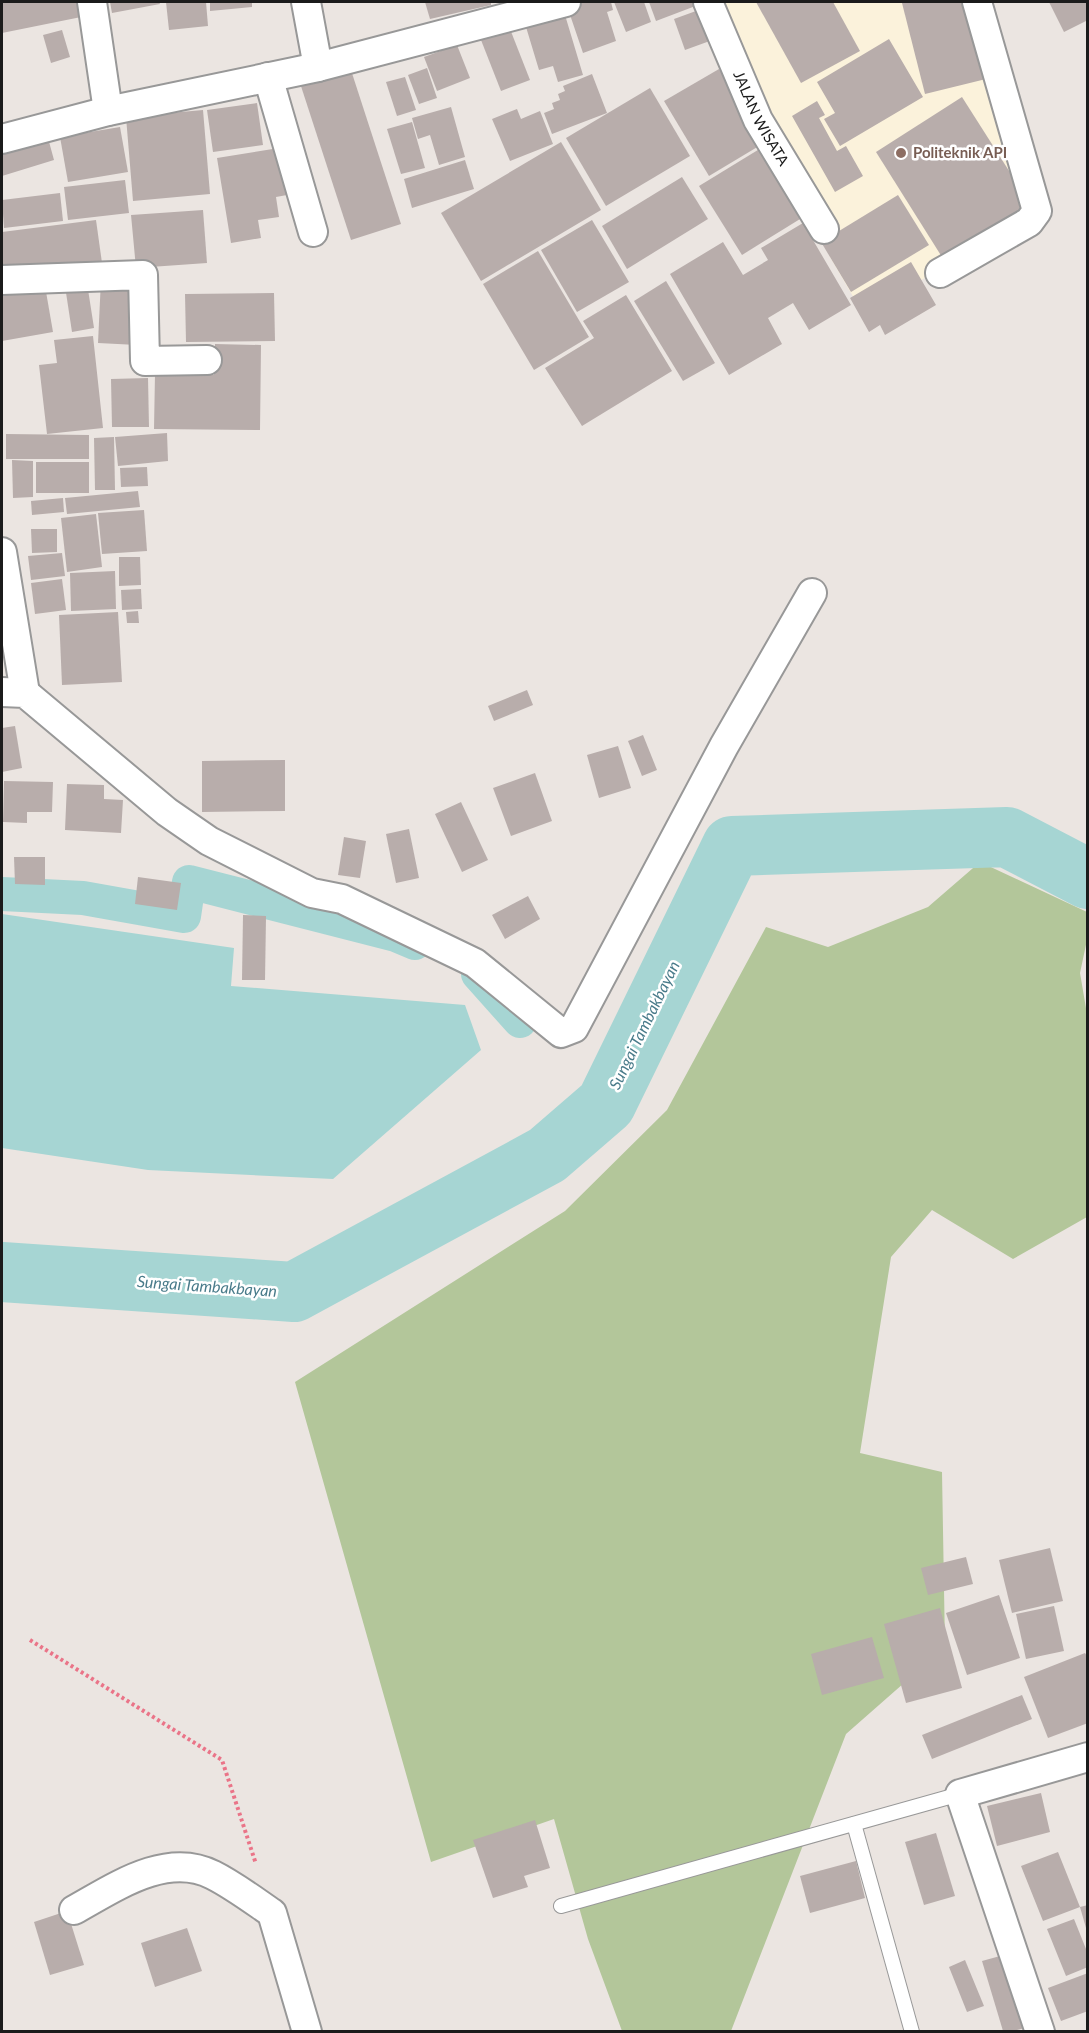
<svg xmlns="http://www.w3.org/2000/svg" width="1089" height="2033" viewBox="0 0 1089 2033" font-family="Lato,sans-serif">
<rect width="100%" height="100%" fill="#ebe5e1"/>
<path fill="#fbf2db" d="M720,2H970L1030,209L865,317L830,257L759,97Z"/>
<path fill="#b3c69a" d="M980,862L1087,912V940L1080,973L1088,1020L1087,1217L1013,1259L932,1210L891,1257L860,1453L942,1472L945,1647L846,1734L731,2031H622L588,1939L554,1819L431,1862L295,1382L565,1211L667,1110L766,927L828,947L928,907Z"/>
<path fill="#a6d5d3" d="M2,914L234,948L231,986L465,1005L481,1050L333,1179L148,1170L2,1148Z"/>
<g fill="none" stroke-linecap="round" stroke-linejoin="round">
<g stroke="#a6d5d3" stroke-width="34">
<path d="M2,894L83,898L184,916L189,882L396,935L415,943"/>
<path d="M478,974L520,1021"/>
</g>
<path stroke="#a6d5d3" stroke-width="60" d="M2,1272L294,1292L547,1155L606,1104L732,846L1007,837L1088,879"/>
</g>
<g fill="#b8adab">
<path d="M2,2H89L91,15L2,33Z"/>
<path d="M110,2H159L160,4L112,13Z"/>
<path d="M166,2H206L208,26L169,30Z"/>
<path d="M210,2H252V7L210,11Z"/>
<path d="M425,2H491V5L430,19Z"/>
<path d="M581,2H611L613,10L607,12L616,41L583,53L567,6Z"/>
<path d="M614,2H644L651,22L626,32Z"/>
<path d="M649,2H706L656,21Z"/>
<path d="M756,2H833L860,51L801,83Z"/>
<path d="M908,2H967L986,79L925,94L902,3Z"/>
<path d="M1049,2H1088V20L1064,32Z"/>
<path d="M562,5L583,75L558,82L553,66L539,70L523,17Z"/>
<path d="M707,7L718,38L685,50L674,19Z"/>
<path d="M510,29L530,80L501,91L481,40Z"/>
<path d="M62,30L70,57L51,63L43,35Z"/>
<path d="M889,39L923,97L840,146L824,119L835,113L817,82Z"/>
<path d="M457,45L470,78L437,91L424,57Z"/>
<path d="M349,64L401,224L351,240L299,80Z"/>
<path d="M427,68L437,98L419,104L408,75Z"/>
<path d="M719,69L764,143L709,176L664,101Z"/>
<path d="M592,74L607,113L552,134L544,113L554,109L552,103L560,100L558,94L565,91L563,86Z"/>
<path d="M405,77L416,110L397,116L386,82Z"/>
<path d="M650,88L690,156L606,206L566,138Z"/>
<path d="M962,97L1034,210L947,265L876,152Z"/>
<path d="M817,101L825,115L819,118L837,151L846,146L863,176L835,192L792,116Z"/>
<path d="M257,103L263,145L213,152L207,110Z"/>
<path d="M451,107L465,157L439,165L430,135L418,139L412,118Z"/>
<path d="M517,109L521,119L540,111L553,144L510,161L492,119Z"/>
<path d="M203,110L210,194L133,201L126,117Z"/>
<path d="M412,122L425,168L401,174L387,129Z"/>
<path d="M120,127L128,172L68,182L60,137Z"/>
<path d="M48,138L54,160L2,176V151Z"/>
<path d="M561,142L601,210L481,281L441,213Z"/>
<path d="M771,142L813,211L742,255L699,186Z"/>
<path d="M279,148L287,195L276,197L279,217L258,220L261,238L231,243L217,158Z"/>
<path d="M465,160L474,189L412,208L404,179Z"/>
<path d="M682,177L708,219L627,269L602,226Z"/>
<path d="M125,180L129,213L68,220L64,187Z"/>
<path d="M60,193L63,221L4,228L2,200Z"/>
<path d="M898,195L929,245L851,292L821,242Z"/>
<path d="M203,210L207,263L136,268L131,215Z"/>
<path d="M96,220L102,263L2,275V232Z"/>
<path d="M592,220L629,282L577,312L541,250Z"/>
<path d="M803,223L851,305L809,330L793,303L768,318L782,344L729,375L670,274L723,242L743,275L768,260L761,248Z"/>
<path d="M538,251L589,337L534,370L483,284Z"/>
<path d="M911,262L936,305L885,335L880,325L869,332L850,298Z"/>
<path d="M101,279L140,282L137,345L98,343Z"/>
<path d="M666,281L715,363L683,381L634,301Z"/>
<path d="M87,283L94,328L72,332L65,286Z"/>
<path d="M45,286L53,332L2,341V293Z"/>
<path d="M274,293L275,341L186,342L185,294Z"/>
<path d="M626,295L672,371L582,426L545,368L594,338L583,321Z"/>
<path d="M93,336L103,428L47,434L39,365L57,363L54,340Z"/>
<path d="M215,344L261,345L260,430L154,429L155,374L214,375Z"/>
<path d="M148,378L149,427H112L111,379Z"/>
<path d="M167,433L168,461L118,466L115,437Z"/>
<path d="M6,434L89,435V459H6Z"/>
<path d="M114,437L115,490H95L94,438Z"/>
<path d="M12,460L33,461V497L13,498Z"/>
<rect x="36" y="462" width="53" height="31"/>
<path d="M147,467L148,486L121,487L120,468Z"/>
<path d="M138,491L140,507L67,514L65,498Z"/>
<path d="M63,498L64,512L32,515L31,501Z"/>
<path d="M144,510L147,551L102,554L98,513Z"/>
<path d="M96,514L102,567L67,572L61,518Z"/>
<path d="M31,529H57V552L32,553Z"/>
<path d="M62,553L65,576L31,580L28,556Z"/>
<path d="M119,557H140L141,585L119,586Z"/>
<path d="M115,571L116,609L71,611L70,573Z"/>
<path d="M62,579L66,610L35,614L31,583Z"/>
<path d="M141,589L142,609L122,610L121,590Z"/>
<path d="M138,611L139,623H127L126,612Z"/>
<path d="M118,612L122,682L62,685L59,615Z"/>
<path d="M527,690L533,705L494,721L488,706Z"/>
<path d="M15,726L22,768L2,772V728Z"/>
<path d="M643,735L657,770L642,776L628,741Z"/>
<path d="M618,746L631,788L599,798L587,755Z"/>
<path d="M285,760V811L202,812V761Z"/>
<path d="M535,773L552,821L511,836L493,788Z"/>
<path d="M4,781L53,782L52,812H27V823L3,822Z"/>
<path d="M67,784L104,785V799L123,800L121,833L65,830Z"/>
<path d="M461,802L488,860L462,872L435,814Z"/>
<path d="M409,829L419,878L396,883L386,834Z"/>
<path d="M344,837L366,841L360,878L338,875Z"/>
<path d="M14,857H45V885L15,884Z"/>
<path d="M138,877L181,883L177,910L135,904Z"/>
<path d="M528,896L540,919L505,939L492,915Z"/>
<path d="M243,915L266,916L265,980H242Z"/>
<path d="M1050,1548L1063,1601L1012,1613L999,1560Z"/>
<path d="M966,1557L973,1584L928,1595L921,1568Z"/>
<path d="M999,1595L1020,1658L967,1675L946,1613Z"/>
<path d="M1054,1606L1064,1651L1026,1659L1016,1614Z"/>
<path d="M940,1608L962,1688L906,1703L884,1624Z"/>
<path d="M872,1637L884,1678L822,1695L811,1654Z"/>
<path d="M1085,1653L1088,1658V1723L1048,1738L1024,1677Z"/>
<path d="M1022,1695L1032,1719L932,1759L922,1735Z"/>
<path d="M1041,1793L1050,1832L997,1846L987,1806Z"/>
<path d="M535,1820L550,1868L524,1876L528,1887L493,1898L473,1840Z"/>
<path d="M936,1833L955,1896L924,1905L905,1842Z"/>
<path d="M1058,1852L1080,1907L1088,1905V1935L1080,1907L1043,1921L1021,1866Z"/>
<path d="M856,1861L865,1898L810,1913L800,1876Z"/>
<path d="M67,1911L84,1965L50,1975L34,1922Z"/>
<path d="M1074,1919L1088,1954V1967L1066,1976L1047,1929Z"/>
<path d="M187,1928L202,1971L155,1987L141,1943Z"/>
<path d="M1011,1953L1033,2026L1013,2031H1003L982,1961Z"/>
<path d="M965,1960L984,2006L967,2012L949,1967Z"/>
<path d="M1088,1973V2011L1061,2021L1048,1988Z"/>
</g>
<g fill="none" stroke-linecap="round" stroke-linejoin="round">
<defs>
<g id="service">
<path d="M854,1824L912,2032"/>
<path d="M561,1906L960,1794"/>
</g>
<g id="minor">
<path d="M92,2L108,111"/>
<path d="M306,2L318,67"/>
<path id="s1" d="M708,2L758,120L824,229"/>
<path d="M268,77L313,232"/>
<path d="M2,139L108,111L318,67L566,2"/>
<path d="M940,273L1029,222L1037,211L977,2"/>
<path d="M2,280L143,275L145,361L207,360"/>
<path d="M2,552L25,693"/>
<path d="M2,692L25,693L167,812L209,841L312,893L342,899L475,963L561,1033L574,1028L724,746L812,593"/>
<path d="M74,1910C114,1888 166,1851 213,1875C233,1885 253,1900 272,1913L307,2032"/>
<path d="M1040,2032L960,1794L1088,1757"/>
</g>
</defs>
<use href="#service" stroke="#989898" stroke-width="16"/>
<use href="#minor" stroke="#989898" stroke-width="32"/>
<path stroke="#ea7488" stroke-width="4" stroke-dasharray="3 3" stroke-linecap="butt" d="M30,1640L222,1760L256,1864"/>
<use href="#service" stroke="#fff" stroke-width="14"/>
<use href="#minor" stroke="#fff" stroke-width="28"/>
</g>
<circle fill="#8d6e63" stroke="#fff" stroke-width="2" cx="901" cy="153" r="6"/>
<g text-anchor="middle" stroke-width="5" stroke-linejoin="round" paint-order="stroke">
<g font-size="15" fill="#1b1b1b" stroke="#fff">
<text dy="5" stroke="none"><textPath href="#s1" startOffset="128">JALAN WISATA</textPath></text>
</g>
<g font-size="15" font-weight="bold" fill="#785e54" stroke="#fff" text-anchor="start">
<text x="913" y="158">Politeknik API</text>
</g>
<g font-size="16" font-style="italic" fill="#497b8a" stroke="#fff">
<text transform="translate(644 1025) rotate(-64)" y="6">Sungai Tambakbayan</text>
<text transform="translate(207 1286) rotate(4)" y="6">Sungai Tambakbayan</text>
</g>
</g>
<rect width="1089" height="2033" fill="none" stroke="#1b1b1b" stroke-width="6"/>
</svg>
